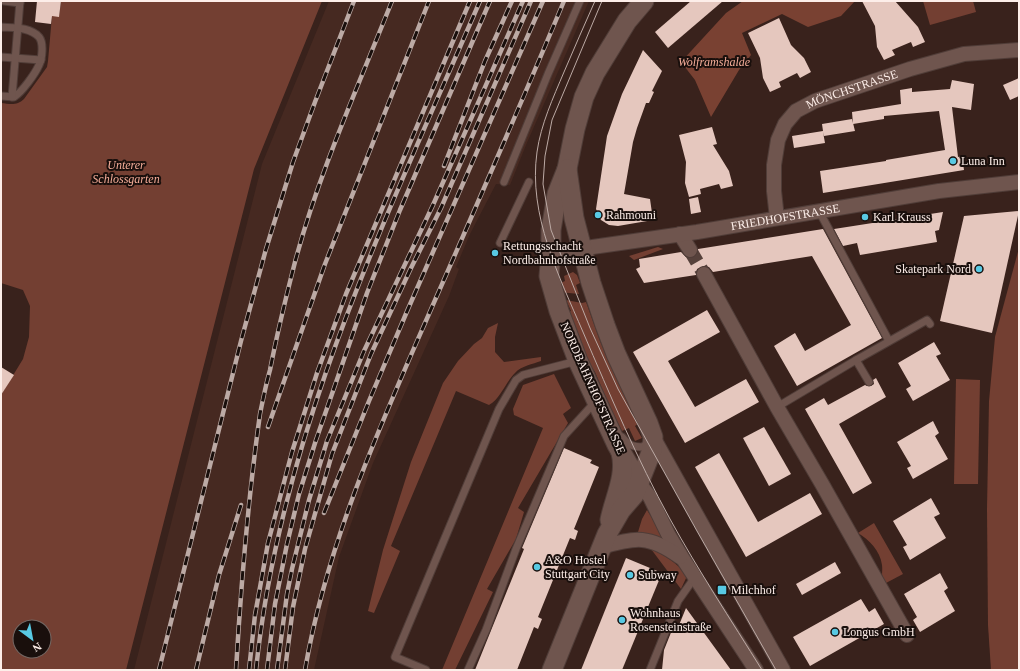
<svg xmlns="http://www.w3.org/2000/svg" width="1020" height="671" viewBox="0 0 1020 671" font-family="'Times New Roman',serif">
<rect width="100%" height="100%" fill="#39221c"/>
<path fill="#462921" d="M329,1H589L526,145L510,185L496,184L470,234L456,267L459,269L449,296L373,463L339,557L314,670H134L262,164Z"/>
<g fill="#733f32" fill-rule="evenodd">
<path d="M56,1H322L254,169L126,670H1V395L23,359L29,337L30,306L23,290L1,283V103C10,104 17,106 24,99L47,67L48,61L52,16H59L61,2ZM20,627H44V651H20Z"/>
<path d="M923,1H973L976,12L930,25Z"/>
<path d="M658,247L663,249L634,260L629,256Z"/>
<path d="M1019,248V670H991L988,625L987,509L989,401L995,337Z"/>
<path d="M573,272L577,275L580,283L576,285L579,294L559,292L558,284L565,281L564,276Z"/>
<path d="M566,300L582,303L586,302L600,341L611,367L622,384L640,422L635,426L642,438L635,441L629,428L622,431L609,405L595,372L583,355L566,313L571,311Z"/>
<path d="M498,323L495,337V352L504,362L541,357V361C533,364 521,366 515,373C505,383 501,398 489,405L456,391L391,546L400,551L374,613L368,611L383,550L411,462L443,383L458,361L474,344L482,338L488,328Z"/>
<path d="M554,374L571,408L563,414L568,423L518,508L524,512L516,539L487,589L493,592L455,670H442L543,428L514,415L513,409L523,385Z"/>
<path d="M956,379L980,380L978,484H954Z"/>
<path d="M647,510L668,544L652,536L638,532L642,519Z"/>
<path d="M874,523L903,574L886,583C880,574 883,575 882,565C880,550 869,540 858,533Z"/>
<path d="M651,549C666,556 677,563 687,576L681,589Z"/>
</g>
<path fill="#794132" d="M743,1H855L841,16L808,27L782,14L742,33L751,55L739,70L711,117L695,80L681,62L726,13Z"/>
<g fill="#e5c7be">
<path d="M37,1H61L59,17L52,16L51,24L35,22Z"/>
<path d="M691,1H723L668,48L655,32Z"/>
<path d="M862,1H895L918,27L925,42L913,47L911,42L892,50L895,55L884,60L877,47L875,26Z"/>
<path d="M779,18L791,45L804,58L811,72L800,78L797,73L779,82L781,87L770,92L763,78L760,58L748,33Z"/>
<path d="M643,50L662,71L652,91L654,92L649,103H646L637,128L633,142L624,194L650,199L653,220L618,226L609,225L601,220L596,209L607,136L622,94Z"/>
<path d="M1019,78V96L1010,100L1003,85Z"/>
<path d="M952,80L974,84L971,110L952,107L958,157L962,156L964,170L823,193L820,171L886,161V160L945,150L939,111L884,116V119L853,124L852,112L901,104L900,90L912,88V92L950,89Z"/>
<path d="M852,119L855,131L824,136L823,132L825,143L794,148L792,136L823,131L822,124Z"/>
<path d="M712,127L717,144L713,145L729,171L733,186L721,189L719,184L700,189L701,194L689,197L685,183L686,162L679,135Z"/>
<path d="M698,197L701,212L691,214L689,199Z"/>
<path d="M1019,211L992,333L940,321L964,216Z"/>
<path d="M943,212L939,230L935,231L937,242L860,255L857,243L843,246L834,229Z"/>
<path d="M823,229L882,338L797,386L774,346L795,333L805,351L851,325L812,256L713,272L709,267L704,266L697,269L696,275L644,283L636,269L640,267L639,259L681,252L686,257L691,258L697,254L698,249Z"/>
<path d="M707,310L720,332L668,361L695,407L746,379L759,402L685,443L633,352Z"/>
<path d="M934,342L941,354L936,356L950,380L913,401L906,389L911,386L898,363Z"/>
<path d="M1,367L14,375L1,395Z"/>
<path d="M876,378L886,397L839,424L872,483L853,494L805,409L824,398L828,405L865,385L867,386H871L874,384L873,380Z"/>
<path d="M933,421L939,433L935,436L948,459L913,479L907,468L911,466L897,442Z"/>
<path d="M764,427L791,474L769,486L743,438Z"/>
<path d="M564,448L592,460L590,463L599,467L574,529L578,531L575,540L570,538L538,617L542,619L538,629L534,627L517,670H475L524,549L522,548Z"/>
<path d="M719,453L758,522L810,493L822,514L746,557L695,467Z"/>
<path d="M931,498L940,514L934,517L946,538L910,560L903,547L907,545L893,521Z"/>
<path d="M626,558L662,573L622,670H581Z"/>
<path d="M835,562L841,573L802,595L796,584Z"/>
<path d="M940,573L948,588L944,591L955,611L920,632L913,620L917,617L904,594Z"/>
<path d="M861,599L869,612L875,608L884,624L810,666L793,637Z"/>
<path d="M686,608L731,670H662L664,650L674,625L677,630Z"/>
</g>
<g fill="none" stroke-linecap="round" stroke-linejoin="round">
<path stroke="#56413b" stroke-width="14" stroke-dasharray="14 7" stroke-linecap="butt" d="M690,250L704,274"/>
<defs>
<g id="lane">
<path d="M4,1L20,3"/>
<path d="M1,27C14,28 30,27 39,37C44,43 42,59 39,65C35,74 22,92 14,97L1,96"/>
<path d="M1,57L41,60"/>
<path d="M12,97L20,1"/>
<path d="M504,182L548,74L580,1"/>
<path d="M819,211L889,341"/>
<path d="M500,243L529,182"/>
<path d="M856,360L869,382"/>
<path d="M777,407L856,360L927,320L930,324"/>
<path d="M622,437C628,445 633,447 643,447L649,441"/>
<path d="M426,670L395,657L499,409L516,380L523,375L577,361"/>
<path d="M468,670L486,630L516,549L564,436L596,401"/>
<path d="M650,670L678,601L695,577"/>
</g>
<g id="street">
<path id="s1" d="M777,218L774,191V165L778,140L785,124L796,111L815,101L910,69L964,54L1019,50"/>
<path d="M680,234L690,250"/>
<path id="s2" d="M551,253L697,232L939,191L1019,182"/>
<path d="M704,274L777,407L822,484L907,635"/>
<path d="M653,437L783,670"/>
<path d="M639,483L650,497L668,534L683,559L756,670"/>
<path d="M602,547C636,537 649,535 680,557"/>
</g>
<g id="secondary">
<path d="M639,483L617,445L578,361L559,311L549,276L551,253V230L557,194L567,169L575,129L584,97L595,73L627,21L644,1"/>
<path d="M610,520C614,499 627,475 621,453"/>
<path d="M552,670L607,534L621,510L634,495L652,450L653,437L648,423L616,354L605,325L591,283L574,218L567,169"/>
</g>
</defs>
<use href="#lane" stroke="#503d38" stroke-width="9"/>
<use href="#street" stroke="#503d38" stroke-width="16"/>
<use href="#secondary" stroke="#503d38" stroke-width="21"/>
<use href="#lane" stroke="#6f554e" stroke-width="7"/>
<use href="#street" stroke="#6f554e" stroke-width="14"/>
<use href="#secondary" stroke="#6f554e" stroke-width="19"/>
<g stroke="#bcaaa5" stroke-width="1">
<path d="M595,1C585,24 574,48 564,72C553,98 541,124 537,152C528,215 559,276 583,332C610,395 637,459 670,519C698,570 731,620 762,670"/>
<path d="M602,1L552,120L545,156L543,184L551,230L590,328L618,389L697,531L776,670"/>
</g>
<defs>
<g id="rail">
<path d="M444,166L485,61L512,1"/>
<path d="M268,427L325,264L429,1"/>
<path d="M324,513L369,401L408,309L543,1"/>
<path d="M159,670L241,341L266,249L293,162L315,102L354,1"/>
<path d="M196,670L219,575L241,505"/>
<path d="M236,670C241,584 248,499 260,414C263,399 266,384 270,370C277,334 286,297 295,262C319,172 358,87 392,1"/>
<path d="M249,670L255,615L268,543L292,452L317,373L346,294L470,1"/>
<path d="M256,670C280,433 387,217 480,1"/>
<path d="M267,670L275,604L287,544L299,494L316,440L367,293L400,210L490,1"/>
<path d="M277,670L287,594L292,569L309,500L327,441L364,351L433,205L523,1"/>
<path d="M285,670L293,607L305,549L332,454L371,354L411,268L441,208L531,1"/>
<path d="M305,670C326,548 376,435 425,323C472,216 519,109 564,1"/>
</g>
</defs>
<use href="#rail" stroke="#bcaaa5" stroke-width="4.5"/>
<use href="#rail" stroke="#190f0c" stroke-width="3" stroke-dasharray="9" stroke-linecap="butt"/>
</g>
<g fill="#58c9e3" stroke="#190f0c" stroke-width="1.5">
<circle cx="953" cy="161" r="4"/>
<circle cx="598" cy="215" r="4"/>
<circle cx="865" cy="217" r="4"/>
<circle cx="495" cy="253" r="4"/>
<circle cx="979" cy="269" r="4"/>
<circle cx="537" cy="567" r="4"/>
<circle cx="630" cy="575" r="4"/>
<rect x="717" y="585" width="10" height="10" rx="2"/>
<circle cx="622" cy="620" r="4"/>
<circle cx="835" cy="632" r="4"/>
</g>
<g text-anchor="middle" stroke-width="4" stroke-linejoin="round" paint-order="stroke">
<g font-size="12" font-style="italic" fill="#f5ad99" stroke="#190f0c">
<text x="714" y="66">Wolframshalde</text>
<text x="126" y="169">Unterer<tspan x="126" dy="14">Schlossgarten</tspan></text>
</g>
<g font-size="12" fill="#fdeee9" stroke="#190f0c">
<text dy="4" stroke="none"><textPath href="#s1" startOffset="173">MÖNCHSTRASSE</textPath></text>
<text dy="4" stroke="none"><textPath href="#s2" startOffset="237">FRIEDHOFSTRASSE</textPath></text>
<text transform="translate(593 388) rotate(66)" y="4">NORDBAHNHOFSTRASSE</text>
</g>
<g font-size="12" fill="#fdeee9" stroke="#190f0c" text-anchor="start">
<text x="961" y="165">Luna Inn</text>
<text x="606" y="219">Rahmouni</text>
<text x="873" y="221">Karl Krauss</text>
<text x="503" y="250">Rettungsschacht<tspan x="503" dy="14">Nordbahnhofstraße</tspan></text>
<text x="971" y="273" text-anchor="end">Skatepark Nord</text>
<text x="545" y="564">A&amp;O Hostel<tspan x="545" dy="14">Stuttgart City</tspan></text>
<text x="638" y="579">Subway</text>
<text x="731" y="594">Milchhof</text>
<text x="630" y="617">Wohnhaus<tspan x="630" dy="14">Rosensteinstraße</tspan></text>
<text x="843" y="636">Longus GmbH</text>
</g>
</g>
<rect width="1020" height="671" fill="none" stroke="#fdeee9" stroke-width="4"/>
<g transform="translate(32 639) rotate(148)"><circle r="19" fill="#190f0c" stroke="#746864"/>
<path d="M0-3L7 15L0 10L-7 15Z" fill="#58c9e3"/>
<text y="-6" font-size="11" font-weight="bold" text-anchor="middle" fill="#fdeee9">N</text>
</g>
</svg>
